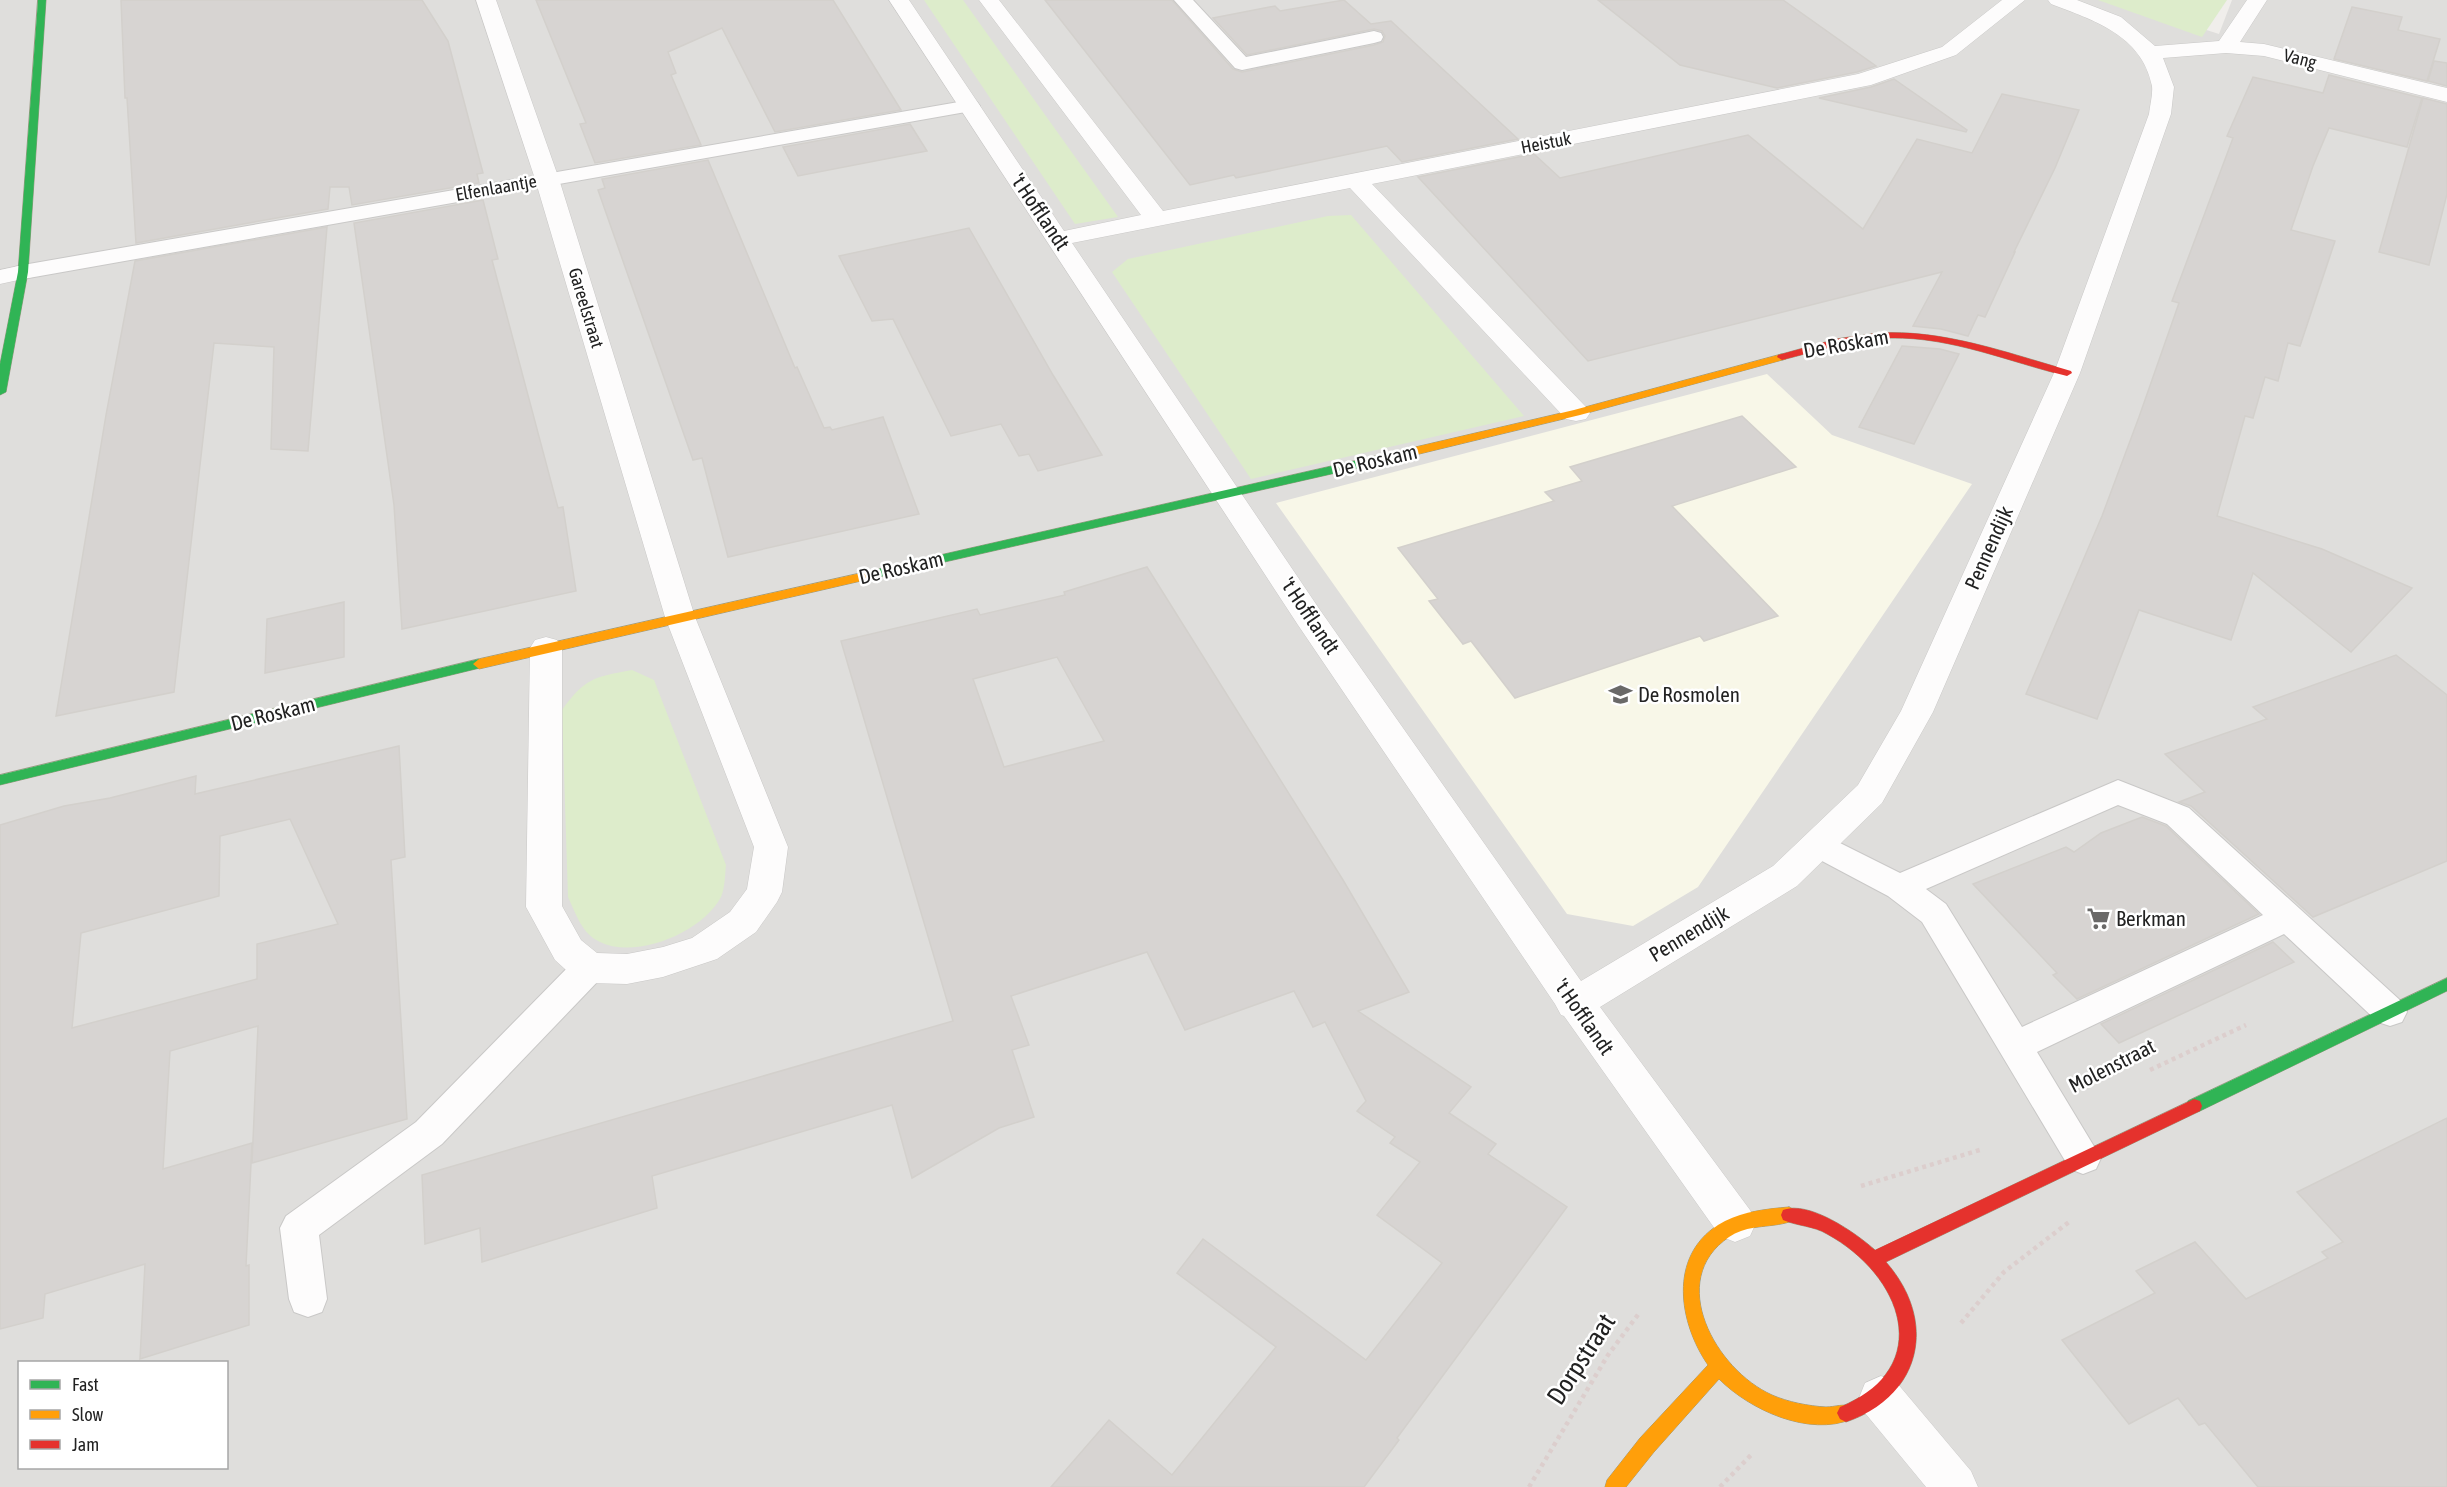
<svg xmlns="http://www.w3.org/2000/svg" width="2447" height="1487" viewBox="0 0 2447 1487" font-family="'Asap Condensed',sans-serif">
<rect width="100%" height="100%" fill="#f0eeeb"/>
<path fill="#dfdedc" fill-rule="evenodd" d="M0,0H2113L2219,34L2232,0H2447V1487H0ZM20,1362H226V1468H20Z"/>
<path fill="#f8f7e8" d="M1767,374L1832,435L1972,484L1698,887L1633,926L1567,914L1276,503Z"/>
<g fill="#ddeccb">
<path d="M924,0H963L1118,217L1075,224Z"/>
<path d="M2098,0H2227L2202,37Z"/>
<path d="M1351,215L1524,416L1251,479L1112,272L1128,259L1328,216Z"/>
<path d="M632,670L654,680L726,865C725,874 725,888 721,897C703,932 636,960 600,942C582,934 576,914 568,897L562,710C585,678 594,677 632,670Z"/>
</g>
<g fill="#d7d4d2" stroke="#d3d0cc" stroke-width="1.5" fill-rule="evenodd">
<path d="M121,0H422L448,41L483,173L477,174L479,183L352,205L349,187H330L328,209L136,243L127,98H125Z"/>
<path d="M536,0H833L901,110L775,132L722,28L668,52L676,73L671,75L701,145L595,163L580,124L586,123Z"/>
<path d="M1045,0H1172L1233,69L1242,72L1374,45L1383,42L1385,36L1382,31L1374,29L1247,55L1213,18L1275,6L1280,11L1344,0L1371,24L1391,21L1518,139L1402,162L1387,146L1236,178L1234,175L1190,185Z"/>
<path d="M1598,0H1783L1876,66L1857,72L1777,88L1680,65Z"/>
<path d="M2352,7L2402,17L2398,30L2440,39L2427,81L2334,59Z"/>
<path d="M2434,61L2447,63V86L2428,81Z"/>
<path d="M2329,75L2422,98L2407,147L2329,128L2313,166L2291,230L2335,241L2300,346L2288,343L2278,381L2265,377L2253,418L2245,416L2217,516L2322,549L2412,588L2351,652L2253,573L2231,640L2139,610L2097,719L2026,694L2102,516L2139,417L2179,303L2172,301L2233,138L2227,136L2253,77L2323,93Z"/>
<path d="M1894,79L1967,130L1966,132L1819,98L1871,87Z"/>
<path d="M2002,94L2079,110L2055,168L2014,252H2015L1985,317L1978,315L1968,336L1941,329L1913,326L1942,272L1588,361L1418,177L1534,154L1560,178L1748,135L1863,229L1917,139L1972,153Z"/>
<path d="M2423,98L2447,104V194L2429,265L2379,252Z"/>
<path d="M910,124L927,151L798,176L783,147Z"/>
<path d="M708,160L795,368L797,367L824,428L830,427L832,430L883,417L919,514L728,557L702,458L693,460L598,190L605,188L602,179Z"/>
<path d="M483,200L498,259L492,260L558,508L563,507L576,591L402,629L394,505L354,223Z"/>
<path d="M327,227L308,451L271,449L274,347L214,343L174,692L56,716L106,415L135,261Z"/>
<path d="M969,228L1053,375L1102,455L1038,471L1029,454L1019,456L1001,424L951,436L893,319L872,321L839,256Z"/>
<path d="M1902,346L1940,349L1959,354L1914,444L1859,427Z"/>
<path d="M1742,416L1796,467L1672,506L1778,616L1704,641L1700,636L1515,698L1471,641L1463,644L1429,601L1438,599L1398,548L1554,501L1545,492L1582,481L1570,467Z"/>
<path d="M1147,567L1343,880L1409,992L1358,1011L1471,1087L1449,1113L1496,1144L1488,1154L1567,1207L1397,1438L1399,1440L1364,1487H1051L1109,1420L1172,1475L1276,1347L1177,1273L1203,1239L1366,1360L1442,1263L1377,1215L1420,1162L1390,1143L1395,1137L1357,1111L1366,1101L1325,1022L1313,1027L1294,991L1185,1030L1147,952L1011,996L1029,1045L1012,1050L1034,1117L999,1128L912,1178L892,1105L652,1176L657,1208L482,1262L480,1228L425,1244L422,1175L953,1021L841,641L977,609L980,615L1065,595L1064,592ZM1057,657L1104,741L1004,767L973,679Z"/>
<path d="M344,602V657L265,673L267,619Z"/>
<path d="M2396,655L2447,695V861L2313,917L2191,806L2179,802L2205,792L2165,754L2267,719L2253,707Z"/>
<path d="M399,746L405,857L391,860L407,1119L252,1163L258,1026L170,1051L163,1169L252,1143L246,1266L249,1265V1325L140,1359L145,1264L45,1294L43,1318L0,1329V825L64,806L110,798L196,776L195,794ZM290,819L338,924L257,944V979L72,1028L81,933L219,896L220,836Z"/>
<path d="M2142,817L2166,826L2259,914L2077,999L2053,975L2057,973L1973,884L2066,847L2074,852L2101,833Z"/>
<path d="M2273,942L2294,962L2119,1043L2101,1024Z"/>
<path d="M2447,1118V1487H2258L2205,1423L2199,1425L2178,1398L2129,1424L2062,1340L2155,1293L2136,1271L2195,1242L2246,1299L2328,1258L2322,1252L2343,1242L2297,1192Z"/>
</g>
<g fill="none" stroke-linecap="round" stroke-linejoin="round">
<defs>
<g id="lane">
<path d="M1174,0H1193L1246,57L1374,31L1381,33L1383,37L1381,41L1374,43L1242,70L1235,68Z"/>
<path d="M970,100L977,102L980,106L977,110L23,279L15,277L12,272L15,267L23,265Z"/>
<path d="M2118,780L2189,808L2402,1002L2407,1012L2402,1022L2390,1026L2378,1022L2284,934L2037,1052L2101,1158L2096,1169L2083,1174L2070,1169L1922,922L1888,896L1807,853L1802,844L1807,835L1818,832L1900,873ZM2118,805L2167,824L2263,915L2022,1027L1946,904L1926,889Z"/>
<path d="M589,954L601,958L606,968L601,978L442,1144L319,1235L327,1299L322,1312L308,1317L294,1312L289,1299L280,1228L286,1216L416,1122L577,958Z"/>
</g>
<g id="street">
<path d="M476,0H496L559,179L695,617L788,847L782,892L777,902L756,932L717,959L663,977L627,984L589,983L576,979L555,960L526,907L530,648L535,640L546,637L557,640L562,648V906L581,940L597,953L627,954L663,947L692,938L730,912L747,889L754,847L665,617L535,179Z"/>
<path d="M889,0H909L1064,231L1141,215L979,0H999L1163,211L1858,74L1942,47L2002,0H2025L1956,55L1871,85L1372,184L1586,407L1590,413L1586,419L1576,421L1566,419L1350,188L1072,243L1320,610L1581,981L1773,866L1858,785L1901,711L2054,373L2149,114C2150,105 2153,94 2152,86C2142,35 2093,20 2051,4L2048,0H2077L2121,17L2155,46L2219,41L2247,0H2267L2240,42L2264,44L2447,88V102L2264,56L2226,53L2163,58L2174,87L2171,114L2080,373L1933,712L1882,803L1797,886L1600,1007L1750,1210L1756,1223L1750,1236L1735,1242L1720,1236L1564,1016L1561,1015L1555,1004L1298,625Z"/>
<path d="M23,265L32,267L35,272L32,277L0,284V270Z"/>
<path d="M1881,1376L1897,1383L1971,1471L1978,1487H1926L1865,1413L1859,1398L1865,1383Z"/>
</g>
<g id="fast">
<path d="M38,0H46L28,272L6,392L0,395V364L18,272Z"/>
<path d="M1411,448L1415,449V455L870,579L864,575L870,571Z"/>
<path d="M479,659L485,664L484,667L0,785V775Z"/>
<path d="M2447,978V991L2200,1111L2194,1113L2188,1111L2186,1106L2188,1101Z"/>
</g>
<g id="slow">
<path d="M1782,354L1786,355V359L1580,415L1411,456L1405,452L1411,448L1574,410Z"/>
<path d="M870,571L876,575L874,578L479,669L473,664L479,659Z"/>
<path d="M1789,1207L1795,1210L1797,1215L1795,1220C1773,1229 1749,1223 1729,1237C1665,1280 1716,1370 1772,1395C1788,1402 1808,1406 1826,1407C1835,1407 1844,1403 1852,1407L1855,1413L1852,1419C1809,1437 1750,1410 1719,1379L1654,1452L1626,1487H1605L1607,1480L1640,1438L1708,1365C1679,1323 1668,1257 1718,1225C1739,1212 1765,1209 1789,1207Z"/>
</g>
<g id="jam">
<path d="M1877,333C1944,329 2007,353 2071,371L2072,373L2067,376C2009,362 1952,337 1891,338C1853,339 1818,351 1782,360L1777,357L1778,355L1836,339Z"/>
<path d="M2194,1099L2200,1101L2202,1106L2200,1111L1886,1262C1938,1321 1922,1396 1846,1422L1840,1419L1837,1413L1840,1407C1937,1367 1902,1275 1827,1234C1814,1226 1797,1226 1783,1220L1781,1215L1783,1210C1809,1200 1856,1233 1875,1250Z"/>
</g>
</defs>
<use href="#lane" stroke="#c9c8c7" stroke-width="2"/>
<use href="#street" stroke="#c9c8c7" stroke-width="1"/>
<use href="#fast" stroke="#999a82" stroke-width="1"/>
<use href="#slow" stroke="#999a82" stroke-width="1"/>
<use href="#jam" stroke="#999a82" stroke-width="1"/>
<g stroke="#dccecd" stroke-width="4.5" stroke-dasharray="4 4" stroke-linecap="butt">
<path d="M2150,1070L2246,1025"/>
<path d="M1861,1186L1983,1149"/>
<path d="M1961,1323L2004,1272L2069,1222"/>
<path d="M1529,1487L1608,1355L1640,1312"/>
<path d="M1720,1487L1753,1453"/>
</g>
<use href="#lane" fill="#fdfcfc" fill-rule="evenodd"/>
<use href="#street" fill="#fdfcfc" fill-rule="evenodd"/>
<use href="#fast" fill="#30b455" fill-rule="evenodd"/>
<use href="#slow" fill="#ff9f0a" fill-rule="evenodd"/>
<use href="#jam" fill="#e5322d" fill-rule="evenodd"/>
</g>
<defs>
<symbol id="school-bare" viewBox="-9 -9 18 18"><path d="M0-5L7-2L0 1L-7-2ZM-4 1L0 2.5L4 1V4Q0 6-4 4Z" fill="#6a6968" stroke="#fff" stroke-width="2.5" paint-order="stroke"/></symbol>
<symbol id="supermarket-bare" viewBox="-9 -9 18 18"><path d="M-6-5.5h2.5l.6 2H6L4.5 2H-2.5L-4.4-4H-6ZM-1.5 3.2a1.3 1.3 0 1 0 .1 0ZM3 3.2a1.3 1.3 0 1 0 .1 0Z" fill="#6a6968" stroke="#fff" stroke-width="2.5" paint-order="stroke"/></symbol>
</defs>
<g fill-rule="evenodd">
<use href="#school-bare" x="1604" y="678" width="33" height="33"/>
<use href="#supermarket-bare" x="2082" y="902" width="33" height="33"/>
</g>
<g text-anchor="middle" stroke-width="5" stroke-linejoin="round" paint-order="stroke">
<g font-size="18" fill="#222" stroke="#fff">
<text transform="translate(2300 59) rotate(14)" y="6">Vang</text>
<text transform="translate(1546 143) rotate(-11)" y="6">Heistuk</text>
<text transform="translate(496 188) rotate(-10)" y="6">Elfenlaantje</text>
<text transform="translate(586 308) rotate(73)" y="6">Gareelstraat</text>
</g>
<g font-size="21" fill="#222" stroke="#fff">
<text transform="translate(1040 212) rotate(56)" y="7">'t Hofflandt</text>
<text transform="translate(1846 344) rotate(-10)" y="7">De Roskam</text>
<text transform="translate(1375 461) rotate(-13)" y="7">De Roskam</text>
<text transform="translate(1989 548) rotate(-66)" y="7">Pennendijk</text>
<text transform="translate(901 568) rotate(-13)" y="7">De Roskam</text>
<text transform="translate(1310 616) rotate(56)" y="7">'t Hofflandt</text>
<text transform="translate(273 714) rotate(-14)" y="7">De Roskam</text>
<text transform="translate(1689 934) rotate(-31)" y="7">Pennendijk</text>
<text transform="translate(1584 1017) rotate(55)" y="7">'t Hofflandt</text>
<text transform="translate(2112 1066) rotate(-27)" y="7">Molenstraat</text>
</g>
<g font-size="21" fill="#222" stroke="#fff" text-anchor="start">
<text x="1638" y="702">De Rosmolen</text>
<text x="2116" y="926">Berkman</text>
</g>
<g font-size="26" fill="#222" stroke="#fff">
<text transform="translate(1581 1359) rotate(-57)" y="9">Dorpstraat</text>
</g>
</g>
<rect x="18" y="1361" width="210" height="108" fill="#ffffff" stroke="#a7a7a7" stroke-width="1.5"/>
<rect x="30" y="1380" width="30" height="9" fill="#30b455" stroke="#a7a7a7" stroke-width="1.5"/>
<text x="72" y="1391" font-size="18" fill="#222222">Fast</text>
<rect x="30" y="1410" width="30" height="9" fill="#ff9f0a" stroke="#a7a7a7" stroke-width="1.5"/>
<text x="72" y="1421" font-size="18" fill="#222222">Slow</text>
<rect x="30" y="1440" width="30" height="9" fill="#e5322d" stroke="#a7a7a7" stroke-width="1.5"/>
<text x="72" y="1451" font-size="18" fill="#222222">Jam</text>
</svg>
